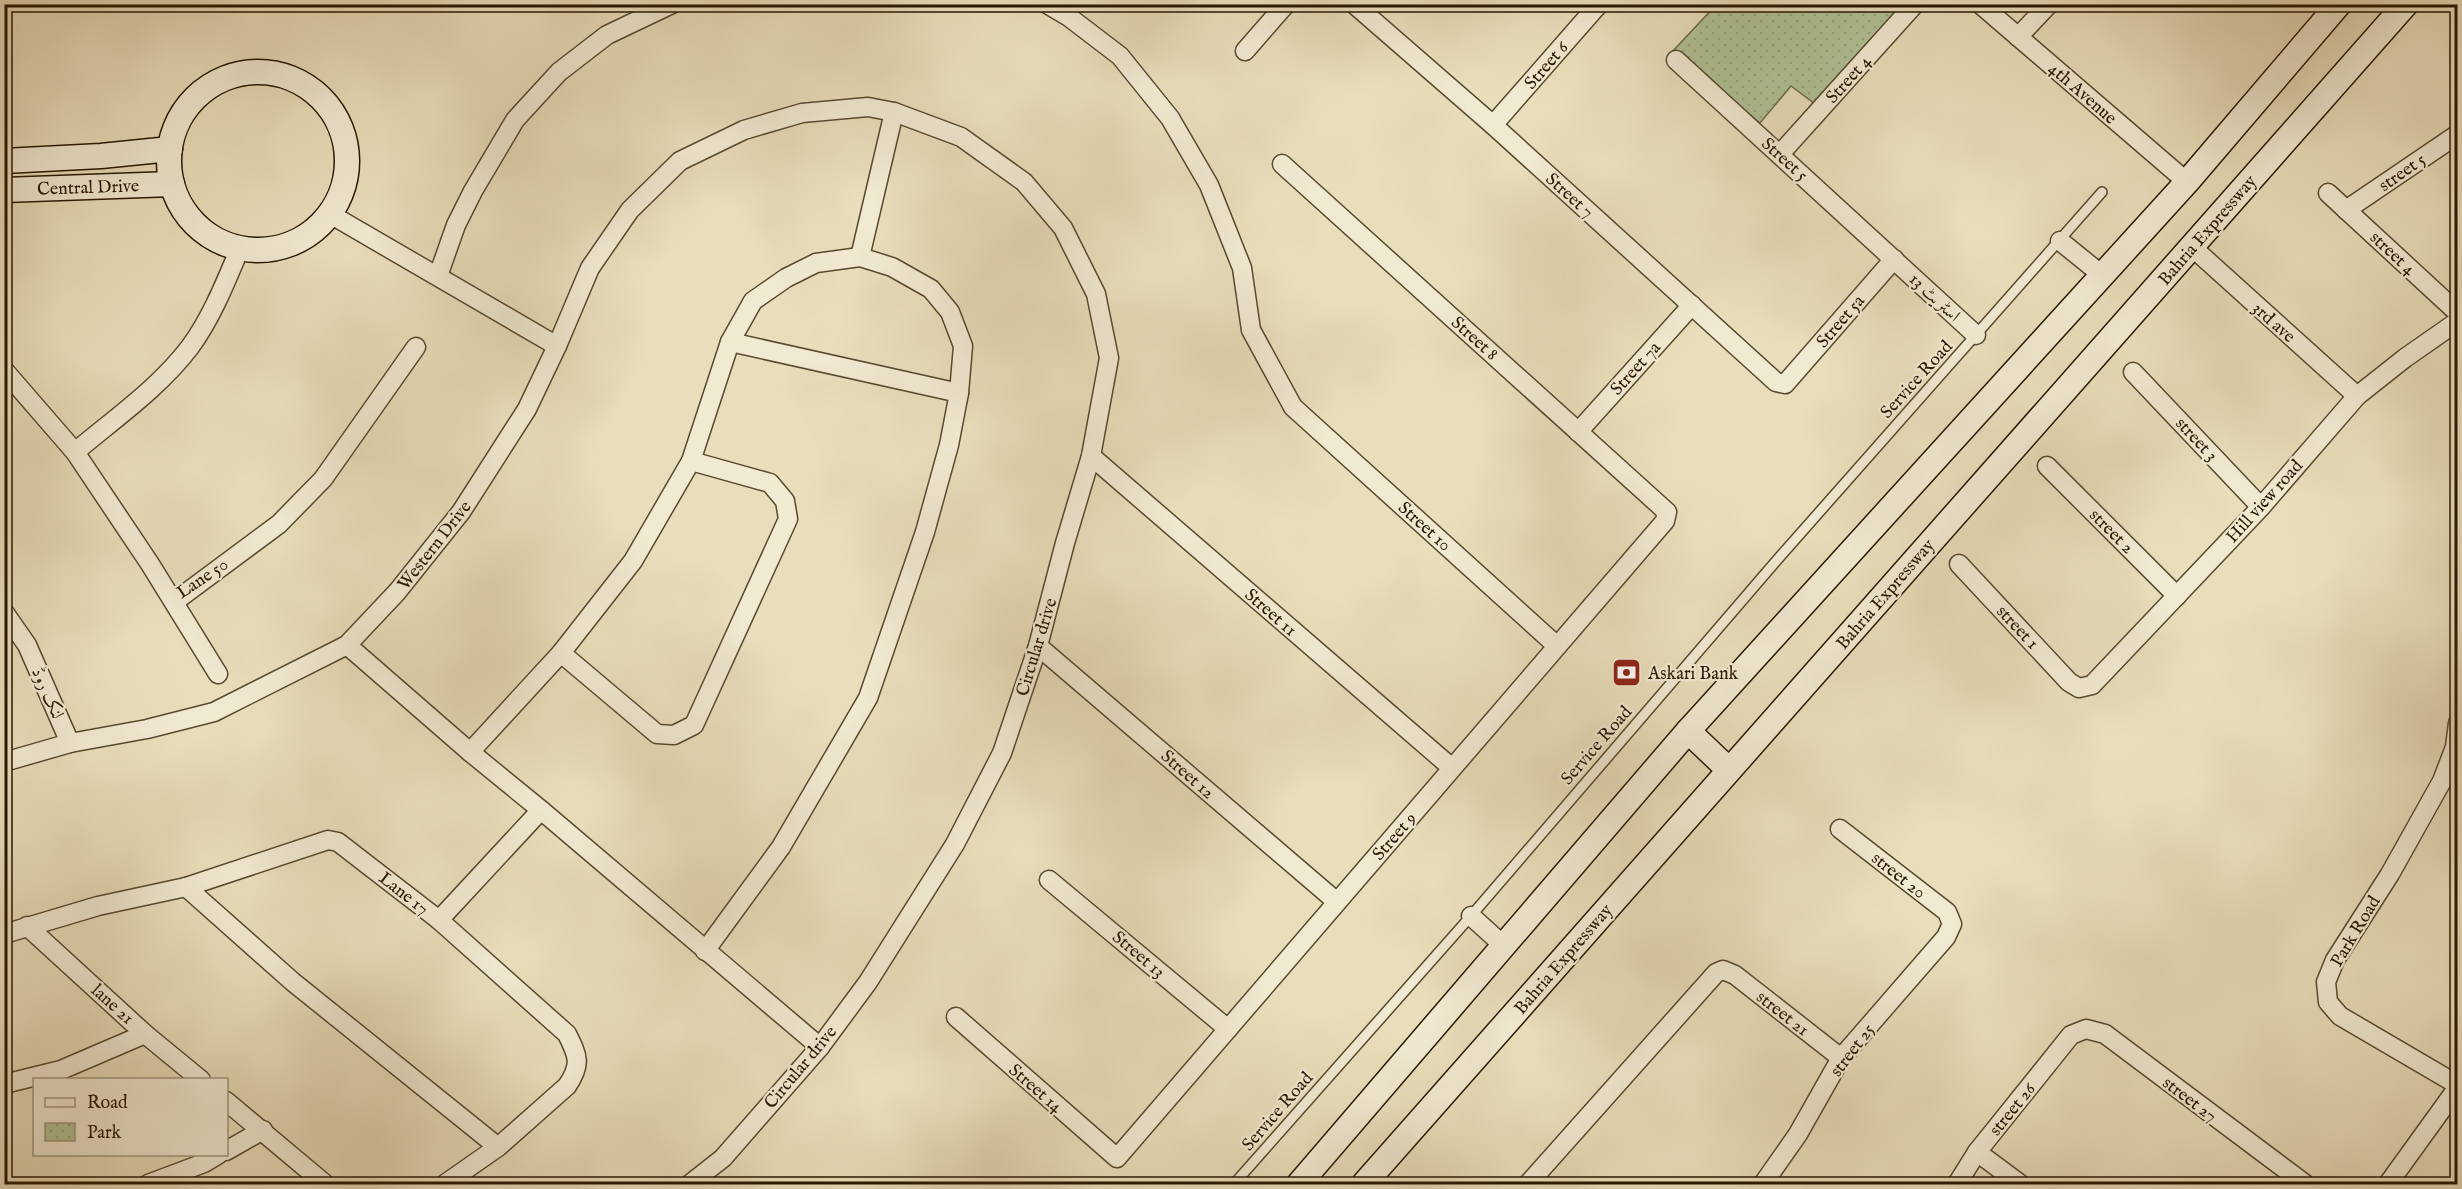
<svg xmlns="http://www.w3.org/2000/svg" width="2462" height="1189" viewBox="0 0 2462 1189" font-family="'IM FELL English',Amiri,serif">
<defs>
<pattern id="park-dots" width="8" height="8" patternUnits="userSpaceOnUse" patternTransform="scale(1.5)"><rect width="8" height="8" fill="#b0c296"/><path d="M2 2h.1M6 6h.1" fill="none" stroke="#97a680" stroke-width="1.8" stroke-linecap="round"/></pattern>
</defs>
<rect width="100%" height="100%" fill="#e9debb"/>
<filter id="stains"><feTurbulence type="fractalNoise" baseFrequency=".00333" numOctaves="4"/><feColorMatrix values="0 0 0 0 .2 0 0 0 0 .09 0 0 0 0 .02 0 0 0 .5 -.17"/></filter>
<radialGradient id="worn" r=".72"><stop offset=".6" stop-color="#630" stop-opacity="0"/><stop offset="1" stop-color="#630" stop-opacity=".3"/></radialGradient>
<path fill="url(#park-dots)" stroke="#6c6c4b" stroke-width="1.5" d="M1716,5H1904L1815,104L1791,86L1760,123L1672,52Z"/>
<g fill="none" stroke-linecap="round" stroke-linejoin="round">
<defs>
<path id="lane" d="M1234,1184L1471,916L1777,560L2102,192"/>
<g id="street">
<path d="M1047,4L1069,17L1120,56L1170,118L1209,185L1242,268L1251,330L1293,407L1557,646"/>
<path d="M1354,4L1493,125L1776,382L1785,384L1894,259"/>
<path d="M1980,4L2187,182"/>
<path d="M2018,37L2049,4"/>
<path d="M1245,51L1286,4"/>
<path d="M1676,60L1976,335"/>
<path d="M1493,125L1599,4"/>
<path d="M1780,154L1915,4"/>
<path d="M2328,193L2458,313"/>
<path d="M2346,210L2458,134"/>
<path d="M2060,241L2102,275"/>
<path d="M2192,247L2357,396"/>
<path d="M860,257L894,112"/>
<path d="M438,276L456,225L473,191L515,120L559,72L607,35L672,4"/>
<path d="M730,342L959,393"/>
<path d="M557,346L590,268L630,210L680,161L744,130L802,113L868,107L894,112L961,137L1024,182L1063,228L1096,294L1109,358L1091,456L1065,543L1038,646L1002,753L955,844L868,982L820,1047L723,1158L690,1184"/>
<path d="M4,370L75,452L150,564L218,674"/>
<path d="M2133,372L2261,507"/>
<path d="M1578,432L1692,305"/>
<path d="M75,452C114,419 159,388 190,347C212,317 226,281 240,248"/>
<path d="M1091,456L1452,768"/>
<path d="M2047,466L2177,596"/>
<path d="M1959,564L2069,682L2079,688L2092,685L2261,507L2357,396L2405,358L2458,321"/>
<path d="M174,602L279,524L323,479L416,347"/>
<path d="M4,612L27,645L70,743"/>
<path d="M347,645L470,752L541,810L820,1047"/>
<path d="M1038,646L1337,902"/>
<path d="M561,653L657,734L674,735L694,725L788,519L785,501L770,483L691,461"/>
<path d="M2458,723L2455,747L2442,781L2390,874L2335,960L2326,982L2328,1002L2340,1016L2458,1085"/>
<path d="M470,752L561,653L633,561L691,461L730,342L753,301L786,278L816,263L860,257L892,267L931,289L950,312L963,346L959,393L949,445L925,532L868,698L781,847L705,951"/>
<path d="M4,762L70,743L147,729L214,712L347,645L397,592L461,512L527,409L557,346L330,214"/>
<path d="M1049,880L1228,1029"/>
<path d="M186,887L293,982L498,1147"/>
<path d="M1471,916L1504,946"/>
<path d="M439,920L541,810"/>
<path d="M27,926L145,1034L201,1080"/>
<path d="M4,934L98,906L186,887L328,840L338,842L439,920L567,1034C578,1056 582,1064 567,1086L498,1147L445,1184"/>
<path d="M956,1017L1117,1158L1665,521L1667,512L1282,164"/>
<path d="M4,1084L61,1070L145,1034"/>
<path d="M226,1101L325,1184"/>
<path d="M226,1151L263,1130"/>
<path d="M1977,1152L2020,1184"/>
<path d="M148,1184L204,1163L219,1154"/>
<path d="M1528,1184L1716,973L1723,970L1735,975L1841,1058"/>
<path d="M1763,1184L1798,1134L1841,1058L1946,937L1952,924L1947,912L1840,829"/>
<path d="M1957,1184L1977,1152L2071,1035L2086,1029L2105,1034L2305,1184"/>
<path d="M2388,1184L2458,1087"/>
</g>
<g id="secondary">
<circle cx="258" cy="161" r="89"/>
<path d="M4,161L101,156L170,149"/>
<path d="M4,190L172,184"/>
<path d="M1688,731L1729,770"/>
<path d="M1299,1184L1688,731L2187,182L2339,4"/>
<path d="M1364,1184L2406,4"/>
</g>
</defs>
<use href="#lane" stroke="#58492f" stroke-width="12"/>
<use href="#street" stroke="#58492f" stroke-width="21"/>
<use href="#secondary" stroke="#271700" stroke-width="27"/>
<use href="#lane" stroke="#f1ead3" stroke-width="9"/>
<use href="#street" stroke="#f1ead3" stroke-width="18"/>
<use href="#secondary" stroke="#f1ead3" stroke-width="24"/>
</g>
<defs>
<symbol id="bank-square" viewBox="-11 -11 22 22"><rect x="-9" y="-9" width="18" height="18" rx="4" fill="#8f2418" stroke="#f1ead3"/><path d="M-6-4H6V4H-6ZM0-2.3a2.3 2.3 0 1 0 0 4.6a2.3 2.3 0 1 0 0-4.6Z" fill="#fff"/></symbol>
</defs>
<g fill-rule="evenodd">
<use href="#bank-square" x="1610" y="656" width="33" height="33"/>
</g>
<g text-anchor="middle" stroke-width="4.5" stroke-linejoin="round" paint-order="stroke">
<g font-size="18" fill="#271700" stroke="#f1ead3">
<text transform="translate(1546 65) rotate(-49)" y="6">Street 6</text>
<text transform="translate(1848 79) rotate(-48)" y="6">Street 4</text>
<text transform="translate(2083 93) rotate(41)" y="6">4th Avenue</text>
<text transform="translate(1785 159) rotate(42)" y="6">Street 5</text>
<text transform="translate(2402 172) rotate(-35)" y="6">street 5</text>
<text transform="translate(88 187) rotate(-2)" y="6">Central Drive</text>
<text transform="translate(1570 195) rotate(42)" y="6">Street 7</text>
<text transform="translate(2207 230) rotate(-49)" y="6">Bahria Expressway</text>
<text transform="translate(2393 253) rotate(43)" y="6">street 4</text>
<text transform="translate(1935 297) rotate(43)" y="6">اسٹریٹ 13</text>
<text transform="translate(1840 321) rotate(-49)" y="6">Street 5a</text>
<text transform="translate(2274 322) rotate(42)" y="6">3rd ave</text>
<text transform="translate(1475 338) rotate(42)" y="6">Street 8</text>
<text transform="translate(1635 368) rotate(-48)" y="6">Street 7a</text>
<text transform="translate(1916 379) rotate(-48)" y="6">Service Road</text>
<text transform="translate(2197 439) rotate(47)" y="6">street 3</text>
<text transform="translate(2264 501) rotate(-48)" y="6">Hill view road</text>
<text transform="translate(1425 526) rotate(42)" y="6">Street 10</text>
<text transform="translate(2112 531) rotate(45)" y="6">street 2</text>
<text transform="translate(434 545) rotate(-52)" y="6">Western Drive</text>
<text transform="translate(202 578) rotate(-34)" y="6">Lane 50</text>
<text transform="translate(1885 594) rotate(-49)" y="6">Bahria Expressway</text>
<text transform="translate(1271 612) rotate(41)" y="6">Street 11</text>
<text transform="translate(2018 627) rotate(47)" y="6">street 1</text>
<text transform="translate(1036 647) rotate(-73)" y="6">Circular drive</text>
<text transform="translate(48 693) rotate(66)" y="6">لنک روڈ</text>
<text transform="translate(1596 745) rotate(-49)" y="6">Service Road</text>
<text transform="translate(1188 774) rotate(41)" y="6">Street 12</text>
<text transform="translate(1394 836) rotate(-49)" y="6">Street 9</text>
<text transform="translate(1899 875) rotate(38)" y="6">street 20</text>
<text transform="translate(404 893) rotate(38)" y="6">Lane 17</text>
<text transform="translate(2355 931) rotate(-59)" y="6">Park Road</text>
<text transform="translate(1139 954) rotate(40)" y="6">Street 13</text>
<text transform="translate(1563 959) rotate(-49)" y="6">Bahria Expressway</text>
<text transform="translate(113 1004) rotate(42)" y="6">lane 21</text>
<text transform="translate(1783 1013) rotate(38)" y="6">street 21</text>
<text transform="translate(1852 1050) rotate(-53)" y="6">street 25</text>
<text transform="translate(800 1067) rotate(-50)" y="6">Circular drive</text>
<text transform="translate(1036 1088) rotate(41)" y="6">Street 14</text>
<text transform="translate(2190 1099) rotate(37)" y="6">street 27</text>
<text transform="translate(2012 1109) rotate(-51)" y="6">street 26</text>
<text transform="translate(1277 1111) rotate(-49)" y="6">Service Road</text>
</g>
<g font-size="18" fill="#271700" stroke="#f1ead3" text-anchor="start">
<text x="1648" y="679">Askari Bank</text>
</g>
</g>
<rect width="2462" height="1189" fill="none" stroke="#e9debb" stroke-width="24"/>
<rect x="6" y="6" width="2450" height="1177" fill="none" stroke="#271700" stroke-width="3"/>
<rect x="12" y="12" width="2438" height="1165" fill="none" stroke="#271700" stroke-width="1.5"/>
<rect x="33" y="1078" width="195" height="78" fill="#f1ead3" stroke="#a0967f" stroke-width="1.5"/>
<rect x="45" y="1098" width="30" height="9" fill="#f1ead3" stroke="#a0967f" stroke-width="1.5"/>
<text x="87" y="1108" font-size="18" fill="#271700">Road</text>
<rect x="45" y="1123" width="30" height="18" fill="url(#park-dots)" stroke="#a0967f" stroke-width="1.5"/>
<text x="87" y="1138" font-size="18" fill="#271700">Park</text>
<rect width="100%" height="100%" filter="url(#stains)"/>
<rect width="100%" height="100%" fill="url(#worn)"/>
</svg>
